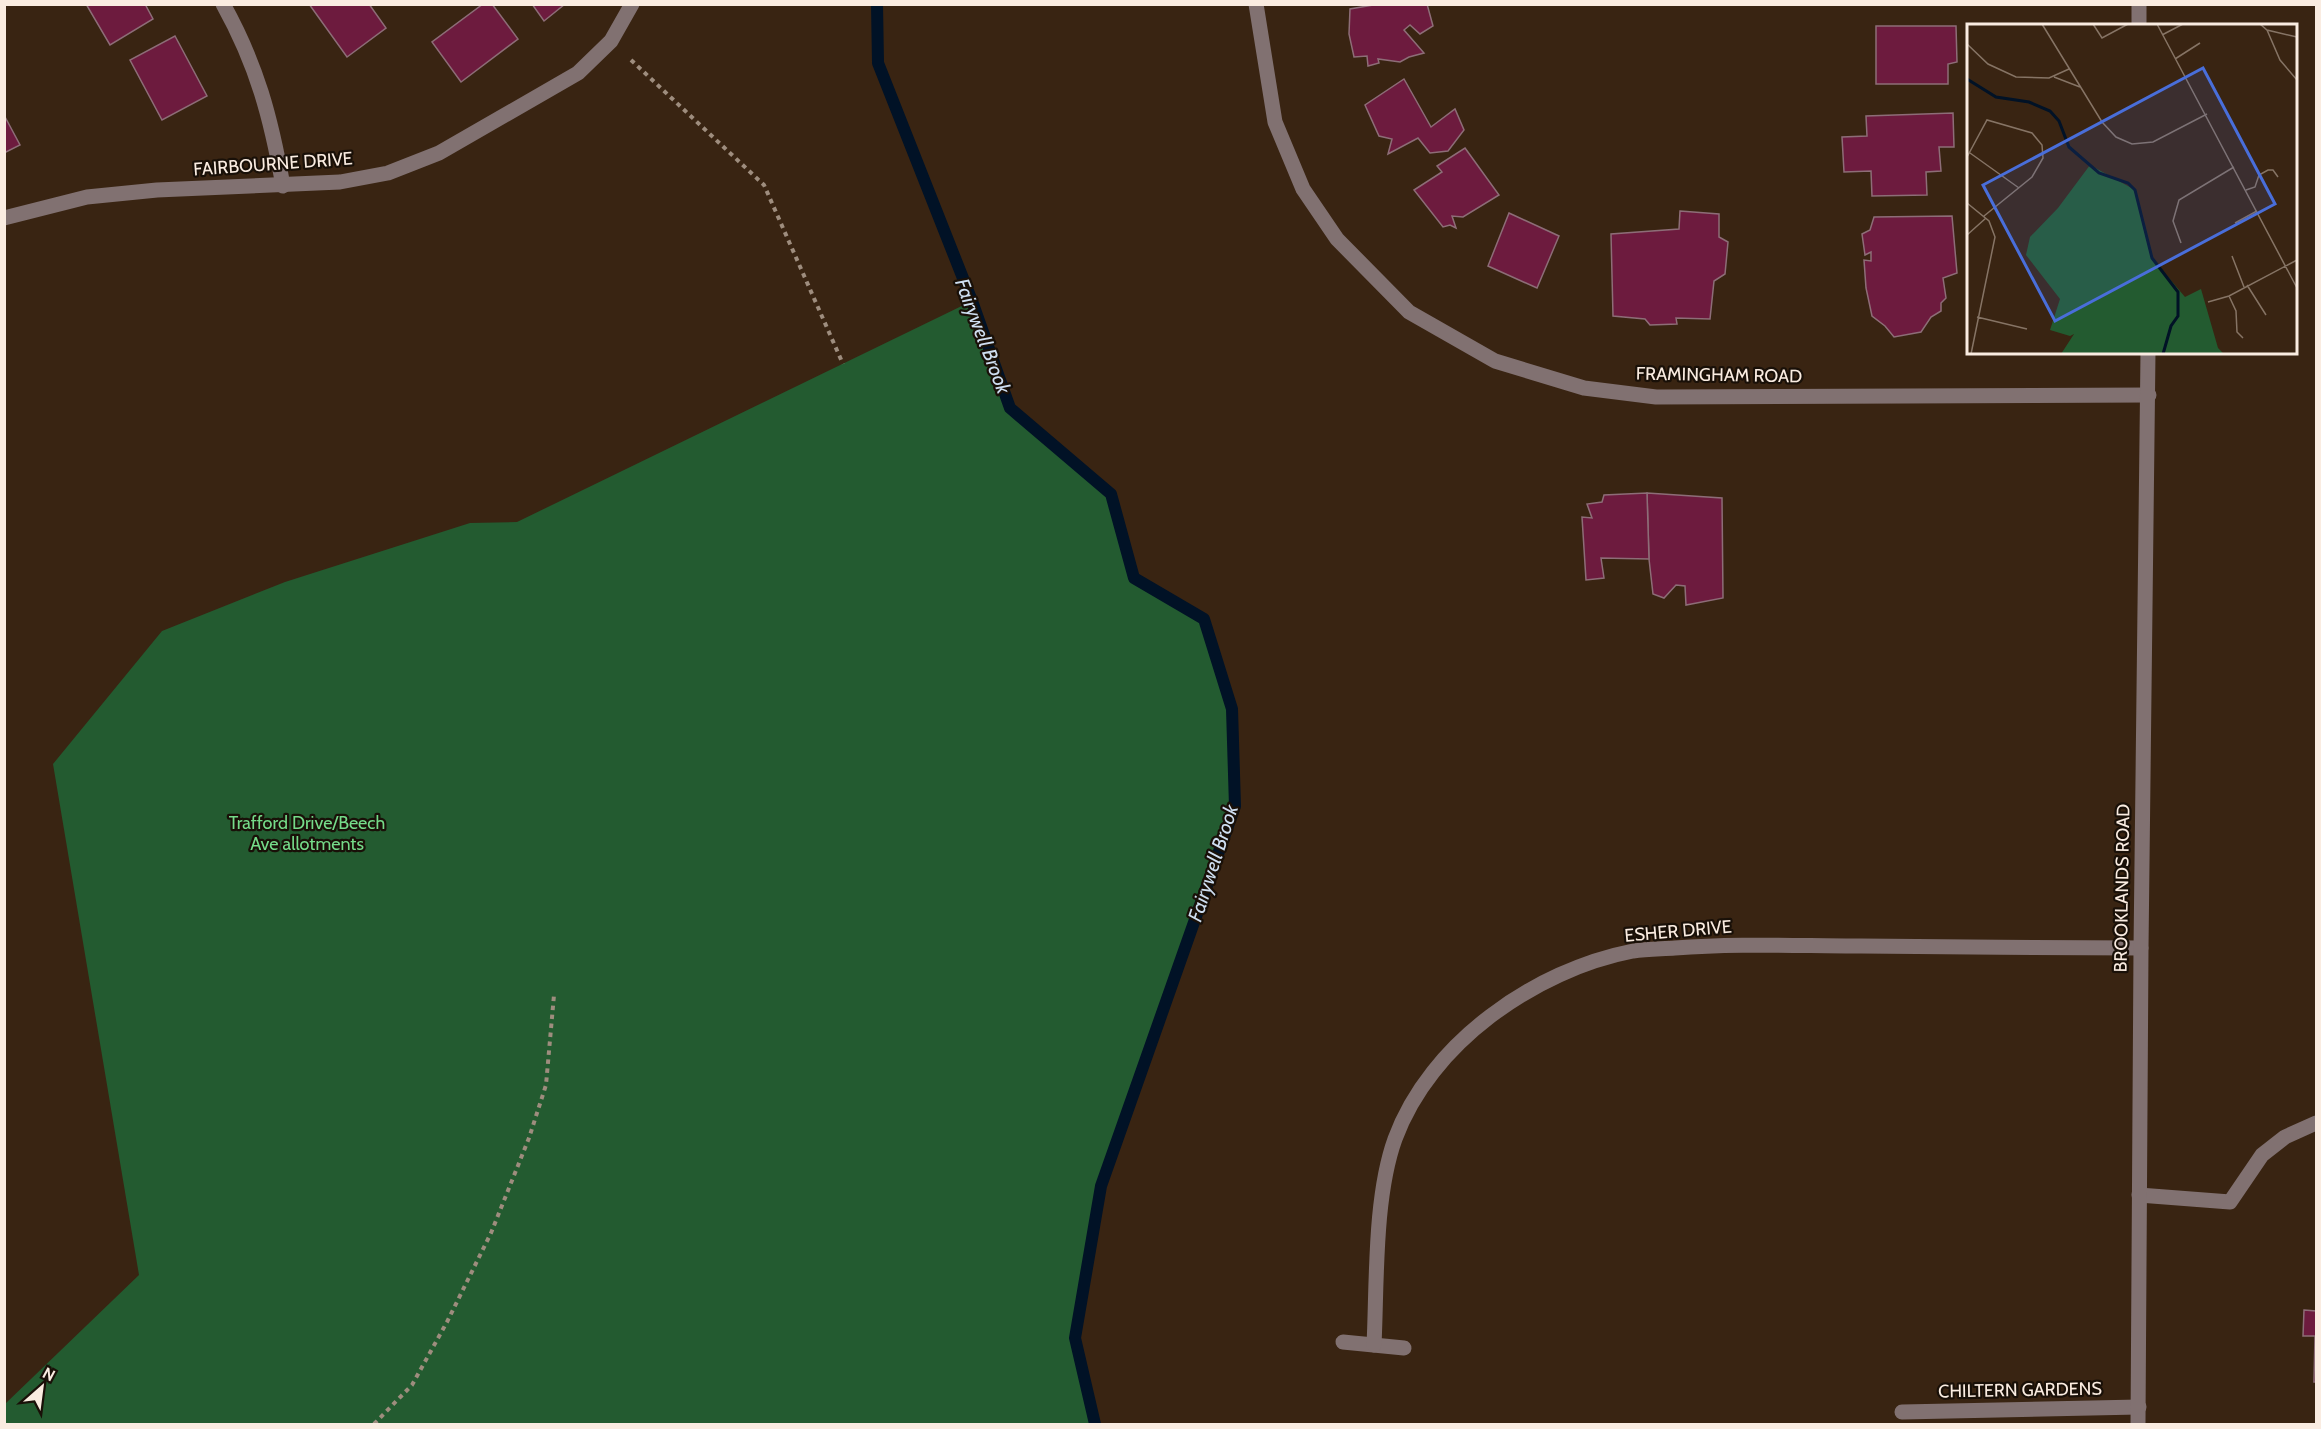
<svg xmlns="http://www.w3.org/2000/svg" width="2321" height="1429" viewBox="0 0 2321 1429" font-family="Cabin,sans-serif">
<rect width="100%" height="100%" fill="#392412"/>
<path fill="#235b30" d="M972,301L1010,408L1111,494L1134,578L1204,619L1232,709L1235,806L1101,1186L1075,1338L1095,1424H5V1404L139,1275L53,764L162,631L285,582L470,523L517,522Z"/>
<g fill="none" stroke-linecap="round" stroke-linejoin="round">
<path stroke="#011226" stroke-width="12" d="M877,4L878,63L972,301L1010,408L1111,494L1134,578L1204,619L1232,709L1235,806L1101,1186L1075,1338L1095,1424"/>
</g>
<g fill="#6d1b3e" stroke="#8d6d77" stroke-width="1.5">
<path d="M86,4H145L153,19L110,45Z"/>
<path d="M309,4H369L386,28L347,57Z"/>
<path d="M483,4H492L518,39L461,82L432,42Z"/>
<path d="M532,4H565L544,21Z"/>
<path d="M1379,4H1427L1433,26L1420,34L1410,25L1404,30L1424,53L1409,57L1400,62L1378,59L1379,63L1368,66L1367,56L1354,57L1349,34L1350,9Z"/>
<path d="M1876,26H1956L1957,62L1948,64V84H1876Z"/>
<path d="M175,36L207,96L162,120L130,60Z"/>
<path d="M1404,79L1431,127L1455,109L1464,130L1448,151L1430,153L1418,138L1388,154L1392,139L1379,136L1365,105Z"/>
<path d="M1953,113L1954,147H1939L1941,171L1926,172L1927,195L1872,196L1871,171L1844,172L1842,137L1867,136L1866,116Z"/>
<path d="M4,115L20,145L4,153Z"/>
<path d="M1465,148L1499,195L1463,217L1452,216L1456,228L1450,225L1443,227L1414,190L1442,172L1437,166Z"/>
<path d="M1680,211L1719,214V237L1728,242L1725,274L1714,281L1710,319L1676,318L1677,324L1650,325L1645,319L1613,316L1611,234L1679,229Z"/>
<path d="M1509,213L1559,236L1537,288L1488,266Z"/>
<path d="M1952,216L1957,273L1943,278L1946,298L1941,303V311L1931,317L1921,332L1894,337L1885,326L1872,316L1866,288L1864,260L1871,261V252L1865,255L1862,234L1870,230L1874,217Z"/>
<path d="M1647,493L1722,498L1723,598L1686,605L1685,586L1676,585L1664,598L1653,594L1649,559Z"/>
<path d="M1647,493L1649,559L1601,558L1604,578L1586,580L1582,517L1592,518L1587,504L1602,502L1604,495Z"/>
<path d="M2304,1310L2316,1311V1382H2314L2315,1336H2303Z"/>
</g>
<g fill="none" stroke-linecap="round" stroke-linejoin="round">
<g stroke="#9e8d7e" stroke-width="4" stroke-dasharray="4.5 4.5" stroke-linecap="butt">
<path d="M631,60L764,185L843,364"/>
<path d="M374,1424L412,1385L447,1322L491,1233L529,1138L546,1085L554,995"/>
</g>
<g stroke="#817171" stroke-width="15">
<path d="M223,4C257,65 271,118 283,186"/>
<path d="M1256,4L1275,122L1303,189L1337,239L1409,312L1495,361L1584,388L1656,397L2149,395"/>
<path d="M2139,4V26"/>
<path d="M4,218L87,197L157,190L340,182L388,173L439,153L578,73L611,41L632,4"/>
<path d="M2139,1195L2230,1202L2262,1155L2285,1137L2316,1123"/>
<path d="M1343,1342L1404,1348"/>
<path d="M1374,1345C1377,1283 1374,1197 1395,1139C1430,1043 1535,970 1633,951C1647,949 1661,949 1675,948C1737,943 1799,946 1861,946C1954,947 2048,948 2141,948"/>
<path d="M1902,1412L2139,1407"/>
<path d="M2138,1424L2141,948L2148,352"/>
</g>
</g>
<g text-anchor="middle" stroke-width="4.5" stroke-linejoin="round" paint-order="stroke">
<g font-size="18" fill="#faece1" stroke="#191008">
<text transform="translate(273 164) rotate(-4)" y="6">FAIRBOURNE DRIVE</text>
<text transform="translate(1719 375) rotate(1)" y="6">FRAMINGHAM ROAD</text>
<text transform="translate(2122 888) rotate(-89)" y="6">BROOKLANDS ROAD</text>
<text transform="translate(1678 931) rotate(-5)" y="6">ESHER DRIVE</text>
<text transform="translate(2020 1390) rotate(-1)" y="6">CHILTERN GARDENS</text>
</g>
<g font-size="18" fill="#75db89" stroke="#191008">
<text x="307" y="829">Trafford Drive/Beech<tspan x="307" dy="21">Ave allotments</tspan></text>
</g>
<g font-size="20" font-style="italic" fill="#cedef0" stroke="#191008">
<text transform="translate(983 336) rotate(69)" y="7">Fairywell Brook</text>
<text transform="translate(1213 863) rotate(-72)" y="7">Fairywell Brook</text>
</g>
</g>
<g transform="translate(1967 24)">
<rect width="330" height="330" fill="#392412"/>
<path d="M123,141L168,166L185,234L218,273L234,265L251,324L257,330H94L107,310L103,312L83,306L93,275L59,231L63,213L91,184Z" fill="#235b30"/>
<path fill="none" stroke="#011226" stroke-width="3" d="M0,55L29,73L62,78L83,87L92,97L102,123L132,149L161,159L168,166L185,234L211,268V292L204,302L196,330"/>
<path fill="none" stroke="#867465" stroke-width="1.5" d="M75,0L135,98L149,113L165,120L186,118L240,90M126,0L135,14L161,0M190,0L330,264M293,0L300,6L330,13M300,6L313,36L330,56M195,11L216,0M0,20L21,40L49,53L82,54L102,45M208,35L233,19M87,53L113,63M3,129L52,164M0,133L20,96L65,109L75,121L76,134L65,153L17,192M279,166L288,163L292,151L301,146H306L311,153M0,179L22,197L28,213L4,330M268,199L290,187M0,211L19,194M214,219L206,197L212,176L267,143M265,232L277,263M280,261L299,291M262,272L269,287L270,308L276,314M241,278L262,272L330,236M10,293L60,305"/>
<path fill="#496eda" fill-opacity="0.15" stroke="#496eda" stroke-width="3" d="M236,44L308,180L88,297L16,161Z"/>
<rect width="330" height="330" fill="none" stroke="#faece1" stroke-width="3"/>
</g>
<rect width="2321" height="1429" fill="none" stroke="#faece1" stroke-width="12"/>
<g transform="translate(42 1387) rotate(28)" stroke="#191008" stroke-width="4.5" paint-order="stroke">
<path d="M0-4.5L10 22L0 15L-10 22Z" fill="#faece1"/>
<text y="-9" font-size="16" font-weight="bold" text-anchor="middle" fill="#faece1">N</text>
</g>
</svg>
